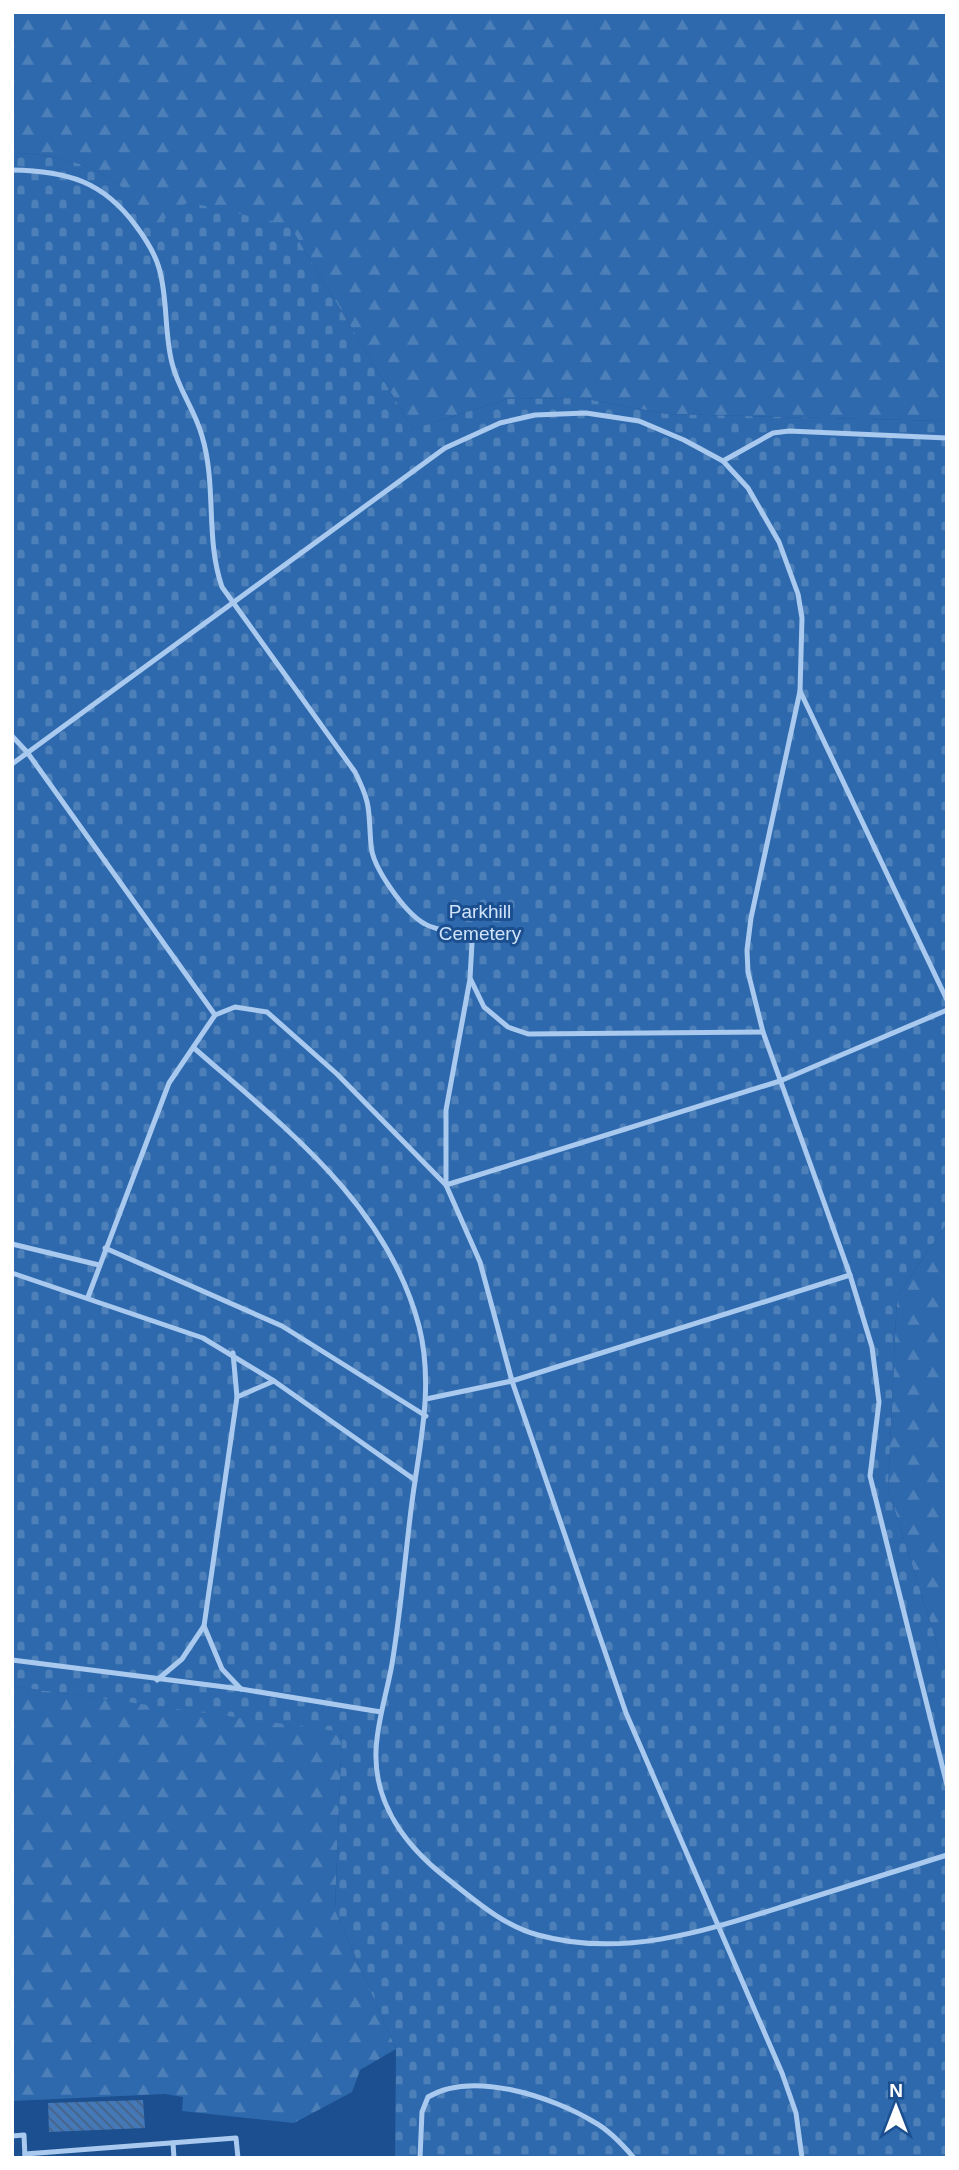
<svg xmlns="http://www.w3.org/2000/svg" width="959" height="2170" viewBox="0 0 959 2170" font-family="Helvetica,sans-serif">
<defs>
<pattern id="forest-firs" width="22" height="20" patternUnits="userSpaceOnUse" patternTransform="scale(1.75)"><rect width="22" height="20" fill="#2e69ad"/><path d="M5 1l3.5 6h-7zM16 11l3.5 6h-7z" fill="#4d80b9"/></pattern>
<pattern id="cemetery-stones" width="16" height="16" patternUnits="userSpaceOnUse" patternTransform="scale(1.75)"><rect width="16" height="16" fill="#2e69ad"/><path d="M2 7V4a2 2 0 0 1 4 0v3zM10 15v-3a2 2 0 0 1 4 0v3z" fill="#4d80b9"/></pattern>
<pattern id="building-back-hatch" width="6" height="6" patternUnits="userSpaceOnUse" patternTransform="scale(1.75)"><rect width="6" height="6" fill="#4478b7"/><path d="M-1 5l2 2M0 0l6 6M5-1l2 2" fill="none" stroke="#486282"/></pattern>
</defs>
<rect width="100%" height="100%" fill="#1b4f8f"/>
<g fill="url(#forest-firs)">
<path d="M12,12H947V421L667,414L581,398L507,399L413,429L289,225L154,226C143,213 131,195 118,184C90,162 46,153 12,153Z"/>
<path d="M947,1223V1675L888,1489L897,1296Z"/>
<path d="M12,1686L342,1731L335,1910L396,2049L360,2070L352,2092L294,2123L182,2111L183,2097L165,2094L12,2101Z"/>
</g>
<path fill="url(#cemetery-stones)" d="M12,153C46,153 90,162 118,184C131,194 143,212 154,226L188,202L289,225L413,429L507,399L581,398L667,414L947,421V1223L897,1296L888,1489L947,1675V2158H395L396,2049L335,1910L342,1732L12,1686Z"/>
<path fill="url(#building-back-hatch)" d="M143,2100L145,2128L49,2132L48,2103Z"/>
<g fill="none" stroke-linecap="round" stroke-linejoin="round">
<g stroke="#a9c9ee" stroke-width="5">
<path d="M12,170C67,171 103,181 136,226C145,238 155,254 159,268C168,298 164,332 172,363C178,389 195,410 202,436C217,486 205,538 222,587L355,772C372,806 368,809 371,845C372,867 405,913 425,924C436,931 454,931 467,934L472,943L470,978L484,1007L508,1027L528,1034L763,1032"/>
<path d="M723,461L773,433L789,431L947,438"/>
<path d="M800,691L751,918L747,950L748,972L763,1032L850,1275L872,1347L879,1402L870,1476L947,1785"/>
<path d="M12,736L27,752L215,1015L235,1007L267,1012L337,1074L446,1185L480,1262L512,1381L626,1713L782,2073L796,2113L802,2158"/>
<path d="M12,764L445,448L500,423L535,415L586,413L639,421L684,440L723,461L748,488L779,542L798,594L802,618L800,691L947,1000"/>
<path d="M470,979L446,1110V1185L780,1081L947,1010"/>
<path d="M194,1048C284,1127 387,1204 419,1326C434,1386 420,1442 412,1502C405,1556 401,1610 392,1664C387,1693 377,1721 376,1751C374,1803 405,1845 444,1876C472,1898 503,1926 538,1935C625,1959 708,1930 791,1904C843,1888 895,1871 947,1855"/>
<path d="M12,1244L99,1265"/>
<path d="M105,1248L282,1326L426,1416"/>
<path d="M12,1273L203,1338L274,1381"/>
<path d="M88,1297L169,1083L215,1015"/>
<path d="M233,1353L237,1397"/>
<path d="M426,1399L512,1381L850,1275"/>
<path d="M204,1626L222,1669L241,1689"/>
<path d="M12,1660L241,1689L381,1712"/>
<path d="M157,1680L182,1659L204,1626L237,1397L274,1381L415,1480"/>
<path d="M12,2136L24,2135L25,2158"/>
<path d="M173,2143L174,2158"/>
<path d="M25,2154L236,2138L238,2158"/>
<path d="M420,2158L422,2112L428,2097C472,2070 553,2097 594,2122C609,2130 623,2145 634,2158"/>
</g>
</g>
<g text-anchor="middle" stroke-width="6" stroke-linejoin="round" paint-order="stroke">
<g font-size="19" fill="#cfe3fa" stroke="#1b4f8f">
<text x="480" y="918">Parkhill<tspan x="480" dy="22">Cemetery</tspan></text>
</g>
</g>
<rect width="959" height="2170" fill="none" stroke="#ffffff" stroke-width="28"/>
<g transform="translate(896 2107)" stroke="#1b4f8f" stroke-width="5" paint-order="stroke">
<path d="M0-5L12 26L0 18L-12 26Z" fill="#ffffff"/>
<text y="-10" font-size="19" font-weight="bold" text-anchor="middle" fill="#ffffff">N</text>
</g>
</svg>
